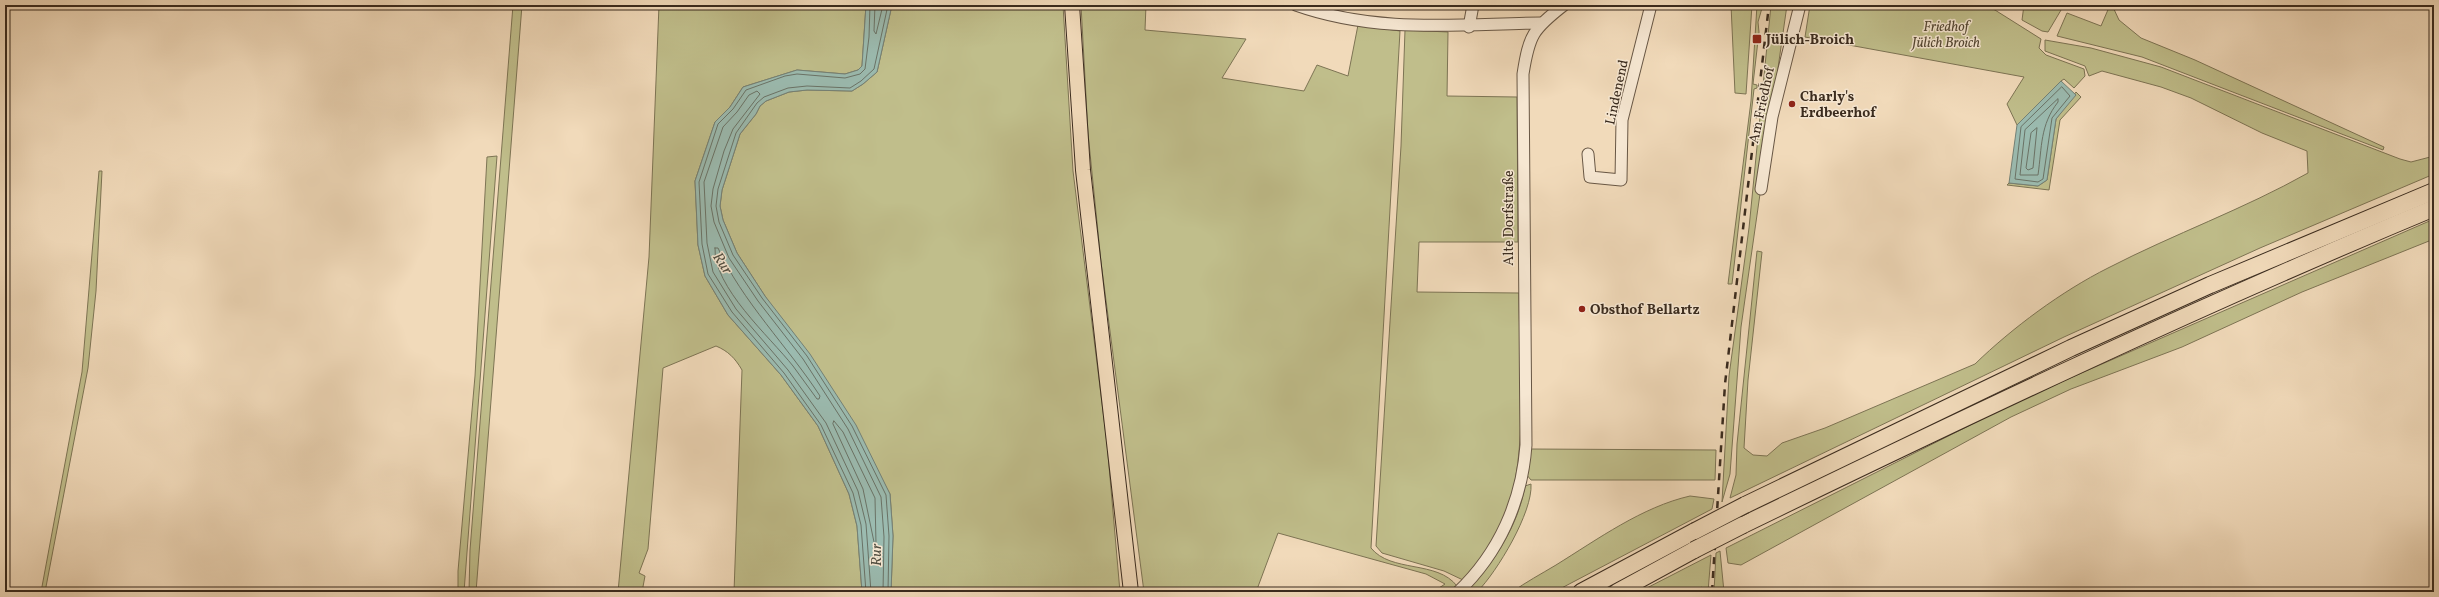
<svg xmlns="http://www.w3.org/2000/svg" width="2439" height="597" viewBox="0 0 2439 597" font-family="Vollkorn,serif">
<rect width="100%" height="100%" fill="#f1daba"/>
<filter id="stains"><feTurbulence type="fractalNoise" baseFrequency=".005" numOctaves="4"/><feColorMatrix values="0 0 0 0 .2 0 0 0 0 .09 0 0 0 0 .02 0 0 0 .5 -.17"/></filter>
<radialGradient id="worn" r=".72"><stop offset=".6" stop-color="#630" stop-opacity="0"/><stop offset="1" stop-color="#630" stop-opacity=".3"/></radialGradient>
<g fill="#c0be8b" stroke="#7d7454">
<path d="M513,5H522L476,592H469L470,550Z"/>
<path d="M659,5H866L862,66L858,70L845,74L797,70L743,87L730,107L715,122L695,181L698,245L705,276L728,315L781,375L818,426L849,494L857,526L862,592H734L742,370C735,358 728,351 716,346L663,368L648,549L639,573L645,576L642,592H618L649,257Z"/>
<path d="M892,5H1063L1073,171L1107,443L1120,592H891L893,536L890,494L872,461L737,253L723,220L720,206L722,190L740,134L756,114L760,106L766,101L789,92L807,90L852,91L863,84L877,72Z"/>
<path d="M1081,5H1146L1145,30L1246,39L1222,78L1304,91L1317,65L1348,76L1358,25L1400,31L1371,548C1391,573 1437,560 1457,586L1450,592H1433L1445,584L1426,574L1278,533L1256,592H1144L1101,262L1088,133Z"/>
<path d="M1731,5H1752L1746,94L1735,93Z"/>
<path d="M1757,5L1762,8L1758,22L1759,32L1753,84L1757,85V88L1754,89L1732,284H1728L1751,101Z"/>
<path d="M1771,5H1787L1741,327L1730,474L1722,502L1729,376L1749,228Z"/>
<path d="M1810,5H1987L2041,39L2039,48L2046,55L2084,69L2085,76L2074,88L2064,79L2061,81L2017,125L2007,104L2024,77L1805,37Z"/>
<path d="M2024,5H2064L2048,32L2042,31L2022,20Z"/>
<path d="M2110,5H2112L2119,20L2141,38L2195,60L2384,147L2383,150L2142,57L2057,36L2067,13L2101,26Z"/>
<path d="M1405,30L1448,32L1447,96L1517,97L1518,242H1419L1417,292L1519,293C1519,358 1529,454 1506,514C1496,538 1480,560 1463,580L1444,571L1382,553L1376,546L1401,146Z"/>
<path d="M2045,40L2091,48L2161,67L2400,159L2411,162L2434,156V174L2260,248L2064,337L1730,498L1736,475L1737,444L1757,251L1762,252L1748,380L1744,448L1753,455L1767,456L1782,443L1825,428L1975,364C2012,328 2062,291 2108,268C2174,234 2244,209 2308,173L2307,151L2262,133L2191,98L2161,87L2102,71L2089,76L2085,66L2045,51Z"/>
<path d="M2076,92L2081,97L2060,120L2049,190L2007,185L2009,183L2038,186L2047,180L2056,119Z"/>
<path d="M497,156L464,592H458V571L475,376L487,157Z"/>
<path d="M99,171H102L96,291L88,368L45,592H41L82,372Z"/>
<path d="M2434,219V239L2302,292L2182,347L2071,389L2011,417L1741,565L1728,563L1726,548L1998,411L2070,378Z"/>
<path d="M1530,449L1716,450L1715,480H1531L1526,474Z"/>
<path d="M1531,484C1533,512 1497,572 1477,592H1466C1494,563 1518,526 1525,486Z"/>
<path d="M1690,496L1714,499L1712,509L1554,592H1512C1526,582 1541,574 1556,565C1598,539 1642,507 1690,496Z"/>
<path d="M1720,551L1724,592H1714L1716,553Z"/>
<path d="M1711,555L1708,592H1702V587L1691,592H1639Z"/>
</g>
<g fill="#9bbbb0" stroke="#748176">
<path d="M866,5H892L877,72L863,84L852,91L807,90L789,92L766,101L760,106L756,114L740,134L722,190L720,206L723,220L737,253L765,296L810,354L856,425L890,494L893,536L891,592H862L857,526L849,494L818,426L781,375L728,315L705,276L698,245L695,181L715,122L730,107L743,87L797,70L845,74L858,70L862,66Z"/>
<path d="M2061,81L2076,95L2056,119L2047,180L2038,186L2009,183L2017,125Z"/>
</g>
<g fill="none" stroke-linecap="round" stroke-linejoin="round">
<g stroke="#6a7367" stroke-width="1">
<path d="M875,5L874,31L876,34L883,5"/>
<path d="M2062,87L2070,96L2052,118L2043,179L2038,182L2015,179L2021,127Z"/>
<path d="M2058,99V102C2040,125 2042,147 2038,175H2020L2025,130Z"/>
<path d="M2037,128L2033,168L2028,170L2026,168L2031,133Z"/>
<path d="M715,248H718C741,300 789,348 820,396L819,399H817C809,388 801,377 793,366C770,337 713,287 715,248Z"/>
<path d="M834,421L843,432L875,498L876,544L874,542L863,489L833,424Z"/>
<path d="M866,592L861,525L853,493L821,425L784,373L732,312L708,274L702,244L699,182L718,124L733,109L746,90L785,76L797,74L845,78L860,74L865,69L869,37L870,5"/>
<path d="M871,592L866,524L858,491L826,423L788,370L736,309L713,272L707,243L704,182L723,127L737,112L749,95L757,91L760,94L733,129L724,151L713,189L711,206L714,222L729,258L758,301L803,359L848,429L881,497L884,537L883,592"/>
<path d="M888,592L889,536L886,495L852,426L807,356L762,298L733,255L719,222L716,206L718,189L736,133L757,103L764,97L788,88L807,86L850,88L861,81L874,69L888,5"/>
</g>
<defs>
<g id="minor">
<path d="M1296,5C1378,34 1457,24 1541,23"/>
<path d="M1469,27L1473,5"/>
<path d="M1588,154L1590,177L1621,180L1622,120L1651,5"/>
<path d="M1761,189L1772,117L1800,5"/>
<path d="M1458,592C1499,553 1522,501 1526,445L1523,74C1529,35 1533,29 1564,5"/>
</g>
<path id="major" d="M1072,5L1083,170L1131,592"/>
<g id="highway">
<path d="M1745,505L2071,348L2210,285L2434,191"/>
<path d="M1743,525C1971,414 2199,306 2434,208"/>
<path d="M1581,592L1695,531"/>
<path d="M1617,592L1694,550"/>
</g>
</defs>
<use href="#minor" stroke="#685745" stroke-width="13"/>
<use href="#major" stroke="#3a2b1e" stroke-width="16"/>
<use href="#highway" stroke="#3a2b1e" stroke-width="18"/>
<use href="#minor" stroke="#f6e7d2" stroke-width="11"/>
<use href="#major" stroke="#f1daba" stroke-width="14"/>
<use href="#highway" stroke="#f1daba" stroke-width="16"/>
<path stroke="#3a2b1e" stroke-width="2.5" stroke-dasharray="7 7" stroke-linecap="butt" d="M1712,592L1725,384L1769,5"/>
<defs>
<g id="highway-bridge">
<path d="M1695,531L1745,505"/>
<path d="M1694,550L1743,525"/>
</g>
</defs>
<use href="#highway-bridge" stroke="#3a2b1e" stroke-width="18" stroke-linecap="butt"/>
<use href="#highway-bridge" stroke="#f1daba" stroke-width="16"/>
</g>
<g fill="#8f2418" stroke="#f6e7d2" stroke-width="1.5">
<rect x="1752" y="34" width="10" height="10" rx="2"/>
<circle cx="1792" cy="104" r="4"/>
<circle cx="1582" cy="309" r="4"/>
</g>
<g text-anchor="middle" stroke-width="3" stroke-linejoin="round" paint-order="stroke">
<g font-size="14" font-style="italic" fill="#554834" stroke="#f6e7d2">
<text x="1946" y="31">Friedhof<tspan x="1946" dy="16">Jülich Broich</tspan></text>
</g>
<g font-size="14" font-weight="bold" fill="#3a2b1e" stroke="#f6e7d2" text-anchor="start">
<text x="1766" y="44">Jülich-Broich</text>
<text x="1800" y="101">Charly's<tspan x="1800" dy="16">Erdbeerhof</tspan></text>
<text x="1590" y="314">Obsthof Bellartz</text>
</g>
<g font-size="14" fill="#3a2b1e" stroke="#f6e7d2">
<text transform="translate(1616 92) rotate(-78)" y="5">Lindenend</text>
<text transform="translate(1761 105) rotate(-78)" y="5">Am Friedhof</text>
<text transform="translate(1508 218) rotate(-90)" y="5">Alte Dorfstraße</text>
</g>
<g font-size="15" font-style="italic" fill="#524f42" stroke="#f6e7d2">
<text transform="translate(723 263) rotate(56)" y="5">Rur</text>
<text transform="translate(876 555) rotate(-90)" y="5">Rur</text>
</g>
</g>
<rect width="2439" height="597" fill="none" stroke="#f1daba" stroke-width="20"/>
<rect x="6" y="6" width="2427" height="585" fill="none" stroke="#3a2b1e" stroke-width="2"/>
<rect x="10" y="10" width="2419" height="577" fill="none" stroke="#3a2b1e"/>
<rect width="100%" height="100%" filter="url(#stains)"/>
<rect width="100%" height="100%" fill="url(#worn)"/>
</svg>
